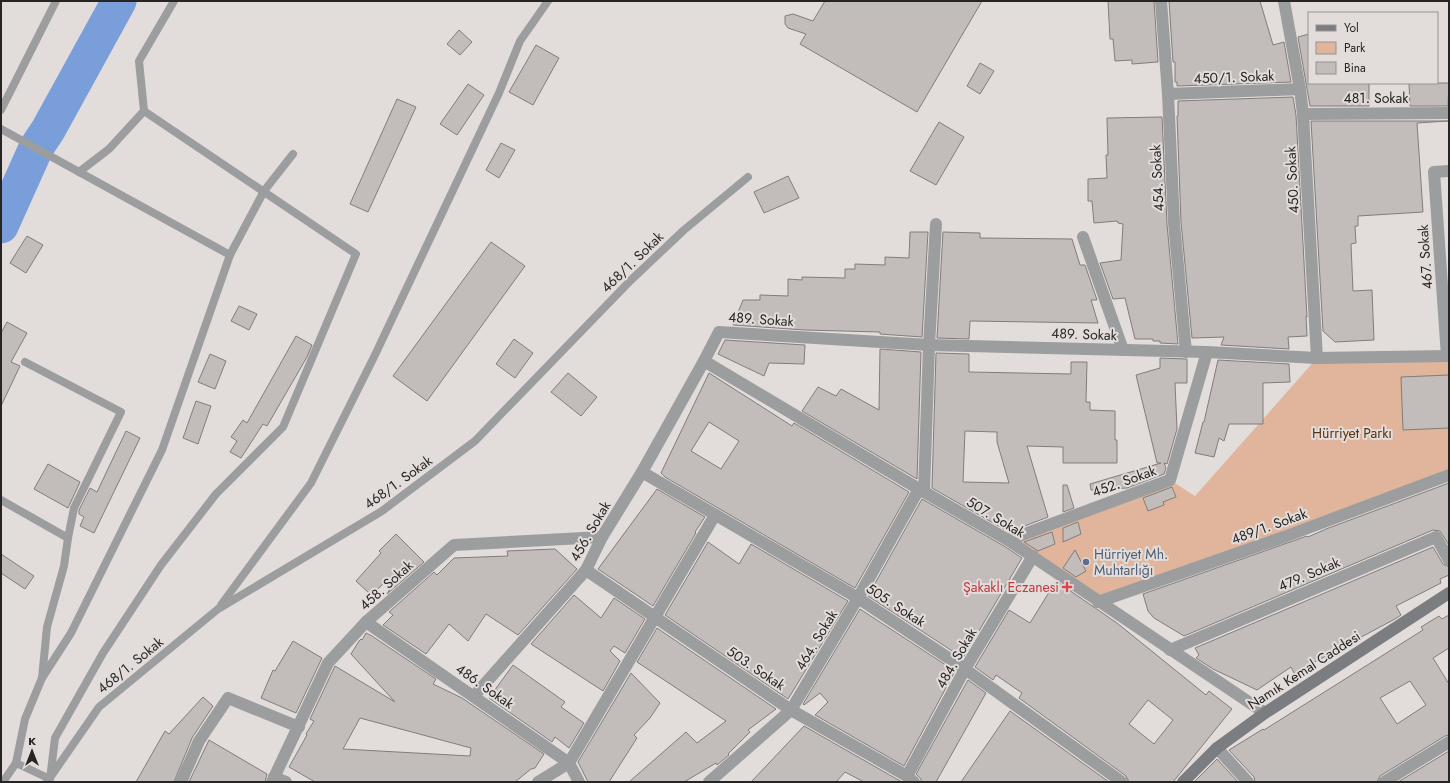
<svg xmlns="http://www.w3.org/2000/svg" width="1450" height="783" viewBox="0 0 1450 783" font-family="Jost,sans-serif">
<rect width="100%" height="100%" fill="#e2ddda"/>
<path fill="#e0b59b" d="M1449,356V477L1098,602L1008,540L1170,480L1195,496L1317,358Z"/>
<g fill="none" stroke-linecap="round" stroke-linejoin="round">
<path stroke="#7a9eda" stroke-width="35" d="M1,226L36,148L48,130L119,1"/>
</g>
<g fill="#c2bcbb" stroke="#827c7b" fill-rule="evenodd">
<path d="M825,1H982L917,112L800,44L806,34L788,28L785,24V16L793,14L813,21Z"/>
<path d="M1108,1H1154L1158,62L1132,64V60L1115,61L1113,39H1110Z"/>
<path d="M1169,1H1260L1273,45L1284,42L1291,82L1177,86V82H1175V62H1173Z"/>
<path d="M459,30L472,42L460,55L447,44Z"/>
<path d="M1309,34V83H1369V106H1310L1298,37Z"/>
<path d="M536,45L559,58L533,105L509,92Z"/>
<path d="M980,63L994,71L980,94L967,86Z"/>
<path d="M1409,83H1449L1448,106H1410Z"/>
<path d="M468,84L484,95L457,135L440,124Z"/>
<path d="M1293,97L1296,115L1307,317L1306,316L1307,336L1288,337L1289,349L1221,345L1224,337L1192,338L1181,222L1177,116H1178V101Z"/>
<path d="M397,99L416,107L368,212L350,204Z"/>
<path d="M1162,117L1167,224L1178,344L1160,343V341H1153V339H1135L1125,298L1113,299L1100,263L1121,260L1123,224L1118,223L1117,221L1094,223L1092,201H1088V179L1107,178L1106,155H1108L1107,118Z"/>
<path d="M1311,121H1448L1417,123L1423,212L1358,216V226H1355L1356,243L1351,244L1353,291L1372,290L1374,340L1335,342L1323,331Z"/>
<path d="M939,122L964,137L936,185L910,171Z"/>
<path d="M501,143L515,150L499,178L486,170Z"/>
<path d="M788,176L799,198L764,213L754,192Z"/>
<path d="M910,232H928L922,337L880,334V332L805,330L733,325L743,300H760V295L788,296V279L802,280V277L845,278V269H855V264L885,265V257L909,258Z"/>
<path d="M943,232L980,233V238L1072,239L1080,265H1085L1097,300H1091L1098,323L970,321L969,339L937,338Z"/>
<path d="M27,236L43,245L26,273L10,263Z"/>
<path d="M491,242L525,266L427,401L393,376Z"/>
<path d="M239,306L257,314L249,330L231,321Z"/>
<path d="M7,322L27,333L11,362L20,366L1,406V333Z"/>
<path d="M296,336L312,345L307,357L267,426L263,424L241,458L230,452L237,441L231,437L243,420L247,423Z"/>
<path d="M514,339L533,353L515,378L496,364Z"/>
<path d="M725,340L805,345L804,364L769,363L764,376L718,354Z"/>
<path d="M880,349L921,352L917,479L802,411L818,387L836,396L841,389L879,410Z"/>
<path d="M936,353L969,354V372L1071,374V362H1087L1086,402H1090V410L1115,411V440H1117V463H1063V447L1027,446L1048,517L1009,532L932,488ZM965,431L997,432V442L1009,483L963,482Z"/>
<path d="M210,354L226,361L215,389L198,382Z"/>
<path d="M1160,358L1187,359V383H1175L1177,429L1167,464L1164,463L1166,468L1164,474L1127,488L1091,490L1090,484L1161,463H1157L1136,375L1160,368Z"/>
<path d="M1218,360L1289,364L1290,382L1263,383V424H1229L1224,441L1219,438L1214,457L1195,453L1203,422H1204Z"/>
<path d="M568,373L597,397L581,416L551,392Z"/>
<path d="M709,373L792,426L794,423L909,492L855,588L665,477L661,473ZM709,422L739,441L721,469L691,451Z"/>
<path d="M1449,375V428L1403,430L1401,377Z"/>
<path d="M196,401L211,406L198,444L183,438Z"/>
<path d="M126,431L140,438L94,533L80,526L84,517L79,514V510L90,488L97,492Z"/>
<path d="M48,464L80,482L68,508L34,489Z"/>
<path d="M1449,483V545L1440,531L1433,530L1184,636L1154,618L1148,611L1143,594L1307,536L1308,537L1326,529Z"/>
<path d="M1063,485H1067L1074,508L1063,512Z"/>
<path d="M1172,487L1176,497L1163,502L1164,505L1148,511L1143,498Z"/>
<path d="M657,489L705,517L695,532L696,533L653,606L598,569Z"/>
<path d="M922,499L1004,546L1022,558L963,658L868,596Z"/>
<path d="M1078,522L1081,534L1063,542V528Z"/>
<path d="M1052,532L1055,544L1038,551L1024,542Z"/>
<path d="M396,534L424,562L387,594L403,566L371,595L356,581L381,553L379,551Z"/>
<path d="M708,542L739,564L751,544L848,601L788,699L665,615Z"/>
<path d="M1433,547L1443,564L1449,567V575L1440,579L1441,583L1396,606L1401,615L1395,619L1294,673L1291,667L1257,690L1213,669L1196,658L1199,655L1195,648Z"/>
<path d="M555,549L577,569L518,635L486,614L468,641L449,624L426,654L383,625L393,615L389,612L434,572L437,575L454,558L508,556L507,551Z"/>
<path d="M1075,550L1086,571L1076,577L1063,568Z"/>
<path d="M1,554L34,576L25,589L1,573Z"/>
<path d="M1056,581L1117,623L1206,695L1209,691L1232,709L1173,782H1129L1126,776L1019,698L1022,693L996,675L993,680L975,667L1009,610L1030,623ZM1148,700L1173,720L1154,744L1129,724Z"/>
<path d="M574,595L601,618L614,598L645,619L625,653L614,646L610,651L620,661L603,691L531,644Z"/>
<path d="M860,609L955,671L904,766L815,715L828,702L820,693L804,705L803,704Z"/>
<path d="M1449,615V648L1433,658L1449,684V735L1445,736L1380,776L1377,782H1255L1254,777L1229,750L1263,729L1264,730L1423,630L1421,627L1439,616L1442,619ZM1410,681L1426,705L1397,724L1380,698Z"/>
<path d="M657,628L776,709L748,730L750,732L728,754L729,755L717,765L716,763L684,782H629L686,732L697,743L726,721L637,662Z"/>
<path d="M366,633L372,636L436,679L433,684L462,698L544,754L535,768L531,769L515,782H315L289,767L307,735L306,734L314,721L310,719L335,666L395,702L351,654L359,641L361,639L362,640ZM360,718L471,748L470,756L343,749Z"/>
<path d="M293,641L322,658L296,713L261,698L273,670L275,671Z"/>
<path d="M513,665L565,702L561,707L584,723L569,748L555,737L552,742L489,698Z"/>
<path d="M631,673L660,703L650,718L634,735L637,738L609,782H588L578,762Z"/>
<path d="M968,680L986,693L936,782H921V779L916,774Z"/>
<path d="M203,697L213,706L192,738L174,782H136L165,731L169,734Z"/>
<path d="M1010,711L1109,782H961Z"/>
<path d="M804,726L902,782H864L845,772L836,782H751Z"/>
<path d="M209,740L267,774L265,782H189Z"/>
<path d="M1449,751V782H1398Z"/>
<path d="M1217,759L1238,782H1194Z"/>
</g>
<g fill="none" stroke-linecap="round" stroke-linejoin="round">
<g stroke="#9c9d9f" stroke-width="8">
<path d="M1,110L56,1"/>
<path d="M1,129L230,255L162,450L71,633L42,678"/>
<path d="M79,172L109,149L144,111L139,61L174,1"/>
<path d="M230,255L264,191L293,154"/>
<path d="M1,500L68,538"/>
<path d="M221,605L311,483L374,357L499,93L520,41L548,1"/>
<path d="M16,763L50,779L55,738L103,653L161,565L216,494L283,427L356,254L144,111"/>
<path d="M3,782L16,763L25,719L42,678L47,627L64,566L68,538L74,508L121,412L25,362"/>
<path d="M47,782L99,707L218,609L382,511L475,441L630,281L684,230L748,177"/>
</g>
<g stroke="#9c9d9f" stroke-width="12">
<path d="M1161,1L1168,94L1174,223L1186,352"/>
<path d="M1284,1L1300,89L1303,114L1317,358"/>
<path d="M1168,94L1300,89"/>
<path d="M1303,114L1449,113"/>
<path d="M1083,237L1123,350"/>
<path d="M1447,356L1434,172L1449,171"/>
<path d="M704,361L919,489L1008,540L1265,713"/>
<path d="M642,472L858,598L965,669L1122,782"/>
<path d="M924,492L929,345L936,224"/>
<path d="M1008,540L1170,480L1207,352"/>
<path d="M586,570L791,710L907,776L914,782"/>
<path d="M1098,602L1284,537L1449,475"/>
<path d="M366,622L569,763L579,782"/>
<path d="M1170,650L1436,537L1449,560"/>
<path d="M474,696L586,570L602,537L642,472L704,361L719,332L929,345L1207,352L1317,358L1449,356"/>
<path d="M1217,748L1248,782"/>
<path d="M907,776L965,669L1033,556"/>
<path d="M274,777L286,782"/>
<path d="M181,782L199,741L228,698L299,727"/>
<path d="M272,782L328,663L366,622L454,545L602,537"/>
<path d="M538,782L569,763L715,515"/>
<path d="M709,782L791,710L858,598L919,489"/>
<path d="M1384,782L1449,742"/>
</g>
<path stroke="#7c7d80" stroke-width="12" d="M1183,782L1217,748L1265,713L1449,593"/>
</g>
<circle fill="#5c6f8a" stroke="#e2ddda" stroke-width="1.5" cx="1086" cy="562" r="4"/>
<path fill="#e0444e" stroke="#e2ddda" stroke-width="1.5" d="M1065 581h4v4h4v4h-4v4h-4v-4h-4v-4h4z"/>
<g text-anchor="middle" stroke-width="4" stroke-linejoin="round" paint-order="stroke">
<g font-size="14" fill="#272524" stroke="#e2ddda">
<text transform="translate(1234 77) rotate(-2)" y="5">450/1. Sokak</text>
<text x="1376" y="103">481. Sokak</text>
<text transform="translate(1157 178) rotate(-93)" y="5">454. Sokak</text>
<text transform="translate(1292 180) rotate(-93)" y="5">450. Sokak</text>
<text transform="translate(1425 257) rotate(-94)" y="5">467. Sokak</text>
<text transform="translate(632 262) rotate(-44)" y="5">468/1. Sokak</text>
<text transform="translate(761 319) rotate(4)" y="5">489. Sokak</text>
<text transform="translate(1084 334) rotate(2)" y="5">489. Sokak</text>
<text transform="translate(1124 481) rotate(-20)" y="5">452. Sokak</text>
<text transform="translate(398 482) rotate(-36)" y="5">468/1. Sokak</text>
<text transform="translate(996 517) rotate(31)" y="5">507. Sokak</text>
<text transform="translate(1269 526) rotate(-20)" y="5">489/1. Sokak</text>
<text transform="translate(590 531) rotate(-60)" y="5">456. Sokak</text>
<text transform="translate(1309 574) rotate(-23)" y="5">479. Sokak</text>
<text transform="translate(386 585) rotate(-42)" y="5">458. Sokak</text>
<text transform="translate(896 605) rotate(33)" y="5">505. Sokak</text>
<text transform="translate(816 640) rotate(-59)" y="5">464. Sokak</text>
<text transform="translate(956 658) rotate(-60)" y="5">484. Sokak</text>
<text transform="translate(130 665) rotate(-39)" y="5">468/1. Sokak</text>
<text transform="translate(756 668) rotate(34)" y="5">503. Sokak</text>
<text transform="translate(1304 670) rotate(-33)" y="5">Namık Kemal Caddesi</text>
<text transform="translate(485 686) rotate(35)" y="5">486. Sokak</text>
</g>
<g font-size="14" fill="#5c3111" stroke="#e2ddda">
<text x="1352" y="438">Hürriyet Parkı</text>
</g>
<g font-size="14" fill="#4e5e75" stroke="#e2ddda" text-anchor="start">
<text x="1094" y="559">Hürriyet Mh.<tspan x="1094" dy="16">Muhtarlığı</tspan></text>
</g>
<g font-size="14" fill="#be3a42" stroke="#e2ddda" text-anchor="end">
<text x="1059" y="592">Şakaklı Eczanesi</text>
</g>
</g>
<rect width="1450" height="783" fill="none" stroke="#272524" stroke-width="4"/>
<rect x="1308" y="12" width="130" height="72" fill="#e2ddda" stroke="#979391"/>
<rect x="1316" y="25" width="20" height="6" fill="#7c7d80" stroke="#979391"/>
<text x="1344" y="32" font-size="12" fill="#272524">Yol</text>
<rect x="1316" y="42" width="20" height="12" fill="#e0b59b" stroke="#979391"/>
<text x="1344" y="52" font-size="12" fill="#272524">Park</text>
<rect x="1316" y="62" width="20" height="12" fill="#c2bcbb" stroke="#979391"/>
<text x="1344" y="72" font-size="12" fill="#272524">Bina</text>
<g transform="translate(32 751)" stroke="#e2ddda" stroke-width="3" paint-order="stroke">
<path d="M0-3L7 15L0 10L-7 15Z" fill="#272524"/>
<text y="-6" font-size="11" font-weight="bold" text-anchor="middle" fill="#272524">K</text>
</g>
</svg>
